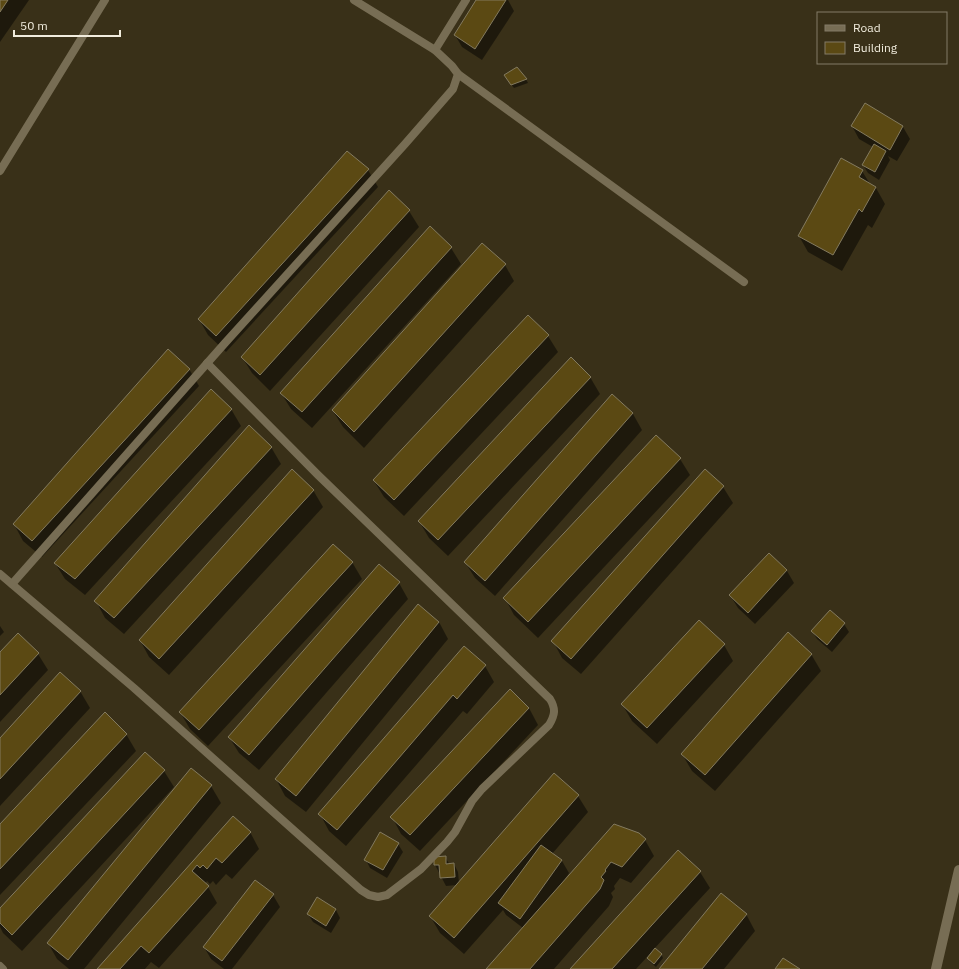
<svg xmlns="http://www.w3.org/2000/svg" width="959" height="969" viewBox="0 0 959 969" font-family="'IBM Plex Sans',sans-serif">
<rect width="100%" height="100%" fill="#393018"/>
<g fill="#0007">
<path d="M0,0H29L0,42Z"/>
<path d="M477,0H508L514,11L482,60L462,47L455,35Z"/>
<path d="M507,79H526L528,83L514,88Z"/>
<path d="M865,105L903,127L910,139L897,161L888,156L890,160L879,180L868,173L863,165L873,147L859,139L852,126Z"/>
<path d="M347,153L368,170L378,187L226,352L208,335L199,319Z"/>
<path d="M862,171L870,184L876,188L885,204L872,228L868,225L842,271L808,252L799,236Z"/>
<path d="M389,192L409,211L419,227L270,391L252,373L242,357Z"/>
<path d="M451,248L461,264L312,428L291,409L281,393Z"/>
<path d="M505,265L514,281L364,448L343,427L333,411Z"/>
<path d="M548,336L558,352L404,516L384,497L374,481Z"/>
<path d="M189,369L199,386L42,557L23,541L14,524Z"/>
<path d="M590,377L600,394L448,556L429,538L419,521Z"/>
<path d="M612,396L633,414L642,430L495,596L475,578L465,562Z"/>
<path d="M231,409L241,426L85,595L65,579L55,563Z"/>
<path d="M271,447L281,464L124,634L105,618L96,601Z"/>
<path d="M680,459L690,475L538,638L514,615L505,598Z"/>
<path d="M705,470L723,487L733,503L581,674L562,658L553,641Z"/>
<path d="M313,490L323,507L169,675L149,657L140,640Z"/>
<path d="M769,554L787,571L794,583L755,624L738,608L730,595Z"/>
<path d="M352,562L362,579L208,746L190,729L180,712Z"/>
<path d="M399,583L408,599L259,770L239,753L229,737Z"/>
<path d="M830,611L844,624L849,632L832,652L817,639L812,631Z"/>
<path d="M439,622L448,639L306,812L285,796L276,779Z"/>
<path d="M0,626L4,632L0,636Z"/>
<path d="M724,645L733,661L657,744L632,721L622,704Z"/>
<path d="M0,654H38L48,670L0,722Z"/>
<path d="M811,654L821,671L715,791L692,771L682,754Z"/>
<path d="M485,666L494,682L467,714L463,711L346,846L329,831L320,814Z"/>
<path d="M80,691L90,708L0,806V739Z"/>
<path d="M510,691L529,708L538,725L420,851L401,834L392,817Z"/>
<path d="M126,734L136,751L0,895V825Z"/>
<path d="M145,753L164,771L174,787L22,951L3,933L0,927V910Z"/>
<path d="M191,769L211,786L221,803L84,969H69L57,959L48,943Z"/>
<path d="M578,796L588,812L552,854L562,861L569,873L565,879L566,880L645,840L654,856L631,883L620,878L614,886L615,889L611,893L613,897L609,906L554,969H487L523,928L506,915L503,910L464,954L440,933L430,916L457,885L446,886L435,865L445,857L450,865L454,864L458,872L459,883Z"/>
<path d="M233,817L250,832L259,849L232,879L226,874L216,885L213,881L210,884L207,881L205,884L208,887L217,903L159,968L151,962L145,969H98Z"/>
<path d="M398,844L403,852L387,878L370,868L366,860Z"/>
<path d="M700,872L710,888L654,949L661,954L663,958L656,967L650,962L647,957L636,969H571Z"/>
<path d="M255,881L273,895L280,907L232,969H224L211,959L204,947Z"/>
<path d="M336,910L340,918L331,933L313,922L308,914Z"/>
<path d="M746,914L755,931L724,969H660Z"/>
</g>
<g fill="#5b4913" stroke="#837a5f">
<path d="M0,0H8L0,12Z"/>
<path d="M476,0H506L475,49L454,35Z"/>
<path d="M517,67L527,79L511,85L504,75Z"/>
<path d="M865,103L903,126L890,150L851,126Z"/>
<path d="M874,144L886,151L875,172L862,165Z"/>
<path d="M347,151L369,169L216,336L198,319Z"/>
<path d="M841,158L863,170L859,177L876,187L862,212L859,209L833,255L798,236Z"/>
<path d="M389,190L410,210L260,375L241,357Z"/>
<path d="M430,226L452,247L302,412L280,393Z"/>
<path d="M482,243L506,264L354,432L332,410Z"/>
<path d="M528,315L549,335L394,500L373,480Z"/>
<path d="M168,349L190,369L32,541L13,524Z"/>
<path d="M571,357L591,377L438,540L418,521Z"/>
<path d="M211,389L232,409L75,579L54,563Z"/>
<path d="M612,394L633,413L485,581L464,562Z"/>
<path d="M249,425L272,447L114,618L94,601Z"/>
<path d="M656,435L681,458L528,622L503,598Z"/>
<path d="M292,469L314,490L159,659L139,640Z"/>
<path d="M705,469L724,486L571,659L551,641Z"/>
<path d="M333,544L353,562L199,730L179,712Z"/>
<path d="M769,553L787,570L748,613L729,595Z"/>
<path d="M379,564L400,582L249,755L228,737Z"/>
<path d="M418,604L439,622L296,796L275,779Z"/>
<path d="M830,610L845,623L827,645L811,631Z"/>
<path d="M699,620L725,644L647,728L621,704Z"/>
<path d="M788,632L812,654L705,775L681,754Z"/>
<path d="M18,633L39,653L0,695V652Z"/>
<path d="M464,646L486,665L457,699L453,695L337,830L318,814Z"/>
<path d="M60,672L81,691L0,779V738Z"/>
<path d="M510,689L529,708L410,835L390,817Z"/>
<path d="M105,712L127,734L0,869V824Z"/>
<path d="M145,752L165,770L12,935L0,923V908Z"/>
<path d="M191,768L212,785L68,960L47,943Z"/>
<path d="M554,773L579,795L454,938L429,916Z"/>
<path d="M233,816L251,832L222,863L216,858L207,869L203,865L200,868L197,865L192,871L209,886L149,953L141,946L120,969H97Z"/>
<path d="M614,824L639,833L646,839L622,867L611,862L605,870L606,871L601,877L604,880L600,889L530,969H486Z"/>
<path d="M380,832L399,843L383,870L364,860Z"/>
<path d="M541,845L562,860L520,919L498,903Z"/>
<path d="M678,850L701,871L612,969H570Z"/>
<path d="M446,856V864L454,863L455,877L440,878L439,865H434V857Z"/>
<path d="M255,880L274,894L222,961L203,947Z"/>
<path d="M721,893L747,914L702,969H659Z"/>
<path d="M317,897L336,909L326,926L307,914Z"/>
<path d="M655,948L662,954L654,964L647,958Z"/>
<path d="M783,958L800,969H775Z"/>
</g>
<g fill="none" stroke-linecap="round" stroke-linejoin="round">
<g stroke="#776d54" stroke-width="8">
<path d="M435,50L466,0"/>
<path d="M458,74L744,282"/>
<path d="M0,171L105,0"/>
<path d="M0,574L134,688L361,890L369,895L378,897L387,895L421,869L447,842L455,832L472,801L482,789L549,725C555,715 556,709 550,699L318,475L207,363"/>
<path d="M12,584L225,343L405,144L453,89L458,74L452,66L435,50L354,0"/>
<path d="M0,966L3,969"/>
</g>
<path stroke="#776d54" stroke-width="10" d="M936,969L959,870"/>
</g>
<rect x="817" y="12" width="130" height="52" fill="#393018" stroke="#837b67"/>
<rect x="825" y="25" width="20" height="6" fill="#776d54" stroke="#837b67"/>
<text x="853" y="32" font-size="12" fill="#f1ecdd">Road</text>
<rect x="825" y="42" width="20" height="12" fill="#5b4913" stroke="#837b67"/>
<text x="853" y="52" font-size="12" fill="#f1ecdd">Building</text>
<path d="M14 30v6h106v-6" fill="none" stroke="#f1ecdd" stroke-width="2"/>
<text x="20" y="30" font-size="12" fill="#f1ecdd" stroke="#393018" stroke-width="3" paint-order="stroke">50 m</text>
</svg>
